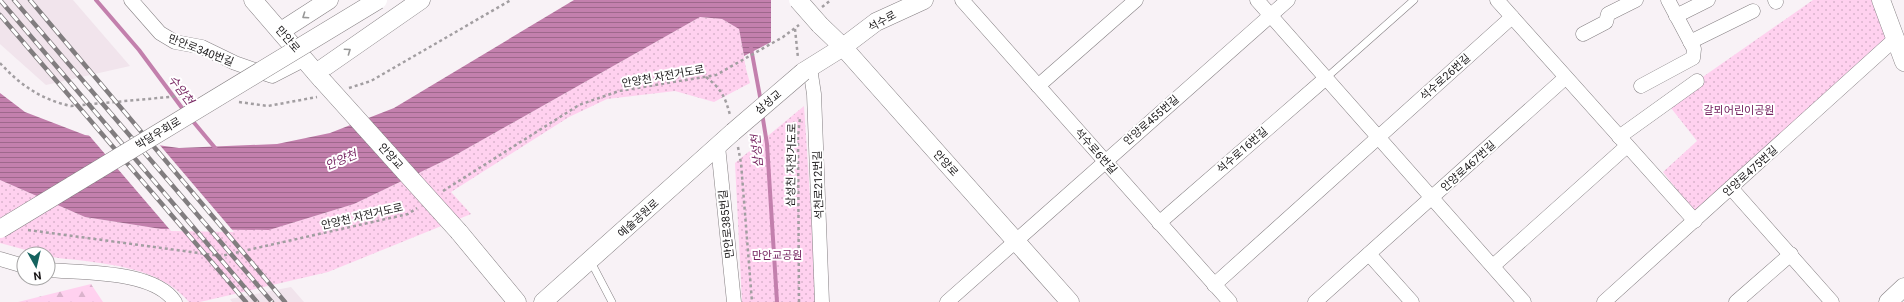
<svg xmlns="http://www.w3.org/2000/svg" width="1904" height="302" viewBox="0 0 1904 302" font-family="Roboto,'Noto Sans KR',sans-serif">
<defs>
<pattern id="forest-firs" width="22" height="20" patternUnits="userSpaceOnUse"><rect width="22" height="20" fill="#ffd1ef"/><path d="M5 1l3.5 6h-7zM16 11l3.5 6h-7z" fill="#dab3cc"/></pattern>
<pattern id="park-dots" width="8" height="8" patternUnits="userSpaceOnUse"><rect width="8" height="8" fill="#ffd1ef"/><path d="M2 2h.1M6 6h.1" fill="none" stroke="#dab3cc" stroke-width="1.8" stroke-linecap="round"/></pattern>
<pattern id="water-rules" width="6" height="5" patternUnits="userSpaceOnUse"><rect width="6" height="5" fill="#c380ad"/><path d="M0 2.5h6" fill="none" stroke="#9e688c"/></pattern>
</defs>
<rect width="100%" height="100%" fill="#f8f2f6"/>
<g fill="#f1e4ec">
<path d="M0,0H73L130,66L46,85L0,44Z"/>
<path d="M291,287L304,302H232L230,299Z"/>
</g>
<path fill="url(#forest-firs)" d="M91,284L103,302H18Z"/>
<g fill="url(#park-dots)">
<path d="M1813,0H1875L1889,39L1696,214L1663,172L1697,141L1671,108L1697,81Z"/>
<path d="M700,17L722,19L739,29L746,69L750,83L714,102L675,91L607,99L569,117L451,192L471,214L328,272L200,302H189C159,266 102,263 58,258L48,256V254H41L0,243V180L85,217L161,229L269,230L354,204L452,157Z"/>
<path d="M804,106L817,302H742L735,163Z"/>
</g>
<path fill="url(#water-rules)" d="M574,0H771V42L744,56L739,29L722,19L700,17L452,157L354,204L269,230L161,229L85,217L0,180V93L25,112L85,135L179,148L277,144L330,133L394,108Z"/>
<path fill="#f8f2f6" d="M87,133L158,143L234,232L171,231Z"/>
<g fill="none" stroke-linecap="round" stroke-linejoin="round">
<g stroke="#c380ad" stroke-width="4">
<path d="M96,0L139,50L185,112"/>
<path d="M751,48L761,102"/>
<path d="M762,113L767,144L777,302"/>
<path d="M191,119L216,149"/>
</g>
<defs>
<g id="service">
<path d="M1326,78L1414,0"/>
<path d="M590,260L612,302"/>
</g>
<g id="minor">
<path d="M131,0L160,33L175,42L202,47L235,63L272,76L305,59"/>
<path d="M962,0L1230,302"/>
<path d="M1257,0L1524,302"/>
<path d="M1497,0L1695,221"/>
<path d="M1775,0L1776,2"/>
<path d="M1676,16L1708,0"/>
<path d="M1583,34L1606,22L1608,14L1636,0"/>
<path d="M1690,42L1753,11"/>
<path d="M810,68L814,94L822,302"/>
<path d="M1038,86L1136,0"/>
<path d="M1641,86L1693,58L1694,49L1668,0"/>
<path d="M1619,137L1697,81"/>
<path d="M718,146L734,302"/>
<path d="M1731,188L1832,302"/>
<path d="M1159,223L1326,78"/>
<path d="M1369,254L1412,302"/>
<path d="M0,259L24,266"/>
<path d="M1493,266L1627,146"/>
<path d="M48,270C83,273 154,270 175,302"/>
<path d="M1214,285L1512,17"/>
<path d="M947,302L1288,0"/>
<path d="M1315,302L1565,78"/>
<path d="M1604,302L1895,39"/>
<path d="M1736,302L1791,254"/>
</g>
<g id="tertiary">
<path d="M253,0L322,80"/>
<path d="M1881,0L1904,62"/>
<path d="M820,25L843,47L1070,302"/>
<path d="M281,31L329,0"/>
<path d="M803,72L843,47L876,22L924,0"/>
<path d="M316,73L421,0"/>
<path d="M459,232L517,302"/>
<path d="M543,302L733,132"/>
<path d="M1888,302L1904,287"/>
</g>
</defs>
<use href="#service" stroke="#847f82" stroke-width="8"/>
<use href="#minor" stroke="#847f82" stroke-width="15"/>
<use href="#tertiary" stroke="#847f82" stroke-width="19"/>
<g stroke="#a29ea1" stroke-width="2.5" stroke-dasharray="3 3" stroke-linecap="butt">
<path d="M822,7L831,0"/>
<path d="M795,29L798,58"/>
<path d="M0,63C20,85 42,100 71,106L191,95"/>
<path d="M706,77C721,89 725,96 730,115"/>
<path d="M349,88L371,81L511,0"/>
<path d="M239,102L268,106L317,97"/>
<path d="M738,147L741,163L752,302"/>
<path d="M443,191L579,105L619,91L716,75L783,37L799,25"/>
<path d="M28,230L221,256L408,214L417,208"/>
<path d="M799,302L798,136L800,118"/>
</g>
<use href="#service" stroke="#fff" stroke-width="7"/>
<use href="#minor" stroke="#fff" stroke-width="14"/>
<use href="#tertiary" stroke="#fff" stroke-width="18"/>
<defs>
<g id="rail">
<path d="M0,0L257,302"/>
<path d="M14,0L272,302"/>
<path d="M30,0L285,302"/>
<path d="M0,15L246,302"/>
</g>
</defs>
<use href="#rail" stroke="#817d7f" stroke-width="4.5"/>
<use href="#rail" stroke="#fff" stroke-width="3" stroke-dasharray="9" stroke-linecap="butt"/>
<defs>
<g id="tertiary-bridge">
<path d="M798,0L820,25"/>
<path d="M322,80L459,232"/>
<path d="M733,132L803,72"/>
<path d="M0,229L378,0"/>
</g>
</defs>
<use href="#tertiary-bridge" stroke="#847f82" stroke-width="19" stroke-linecap="butt"/>
<use href="#tertiary-bridge" stroke="#fff" stroke-width="18"/>
</g>
<defs><path id="oneway-chevron" d="M-2-3.5L2.5 0L-2 3.5" fill="none" stroke-width="1.6" stroke-linecap="round" stroke-linejoin="round"/></defs>
<g stroke="#989898">
<use href="#oneway-chevron" transform="translate(305 16) rotate(146)"/>
<use href="#oneway-chevron" transform="translate(348 51) rotate(-35)"/>
</g>
<g text-anchor="middle" stroke-width="4" stroke-linejoin="round" paint-order="stroke">
<g font-size="11" fill="#1b191a" stroke="#fff">
<text transform="translate(882 21) rotate(-29)" y="4">석수로</text>
<text transform="translate(288 39) rotate(49)" y="4">만안로</text>
<text transform="translate(201 50) rotate(21)" y="4">만안로340번길</text>
<text transform="translate(663 76) rotate(-10)" y="4">안양천 자전거도로</text>
<text transform="translate(1445 77) rotate(-42)" y="4">석수로26번길</text>
<text transform="translate(768 102) rotate(-40)" y="4">삼성교</text>
<text transform="translate(1151 120) rotate(-41)" y="4">안양로455번길</text>
<text transform="translate(158 133) rotate(-31)" y="4">박달우회로</text>
<text transform="translate(1242 150) rotate(-41)" y="4">석수로16번길</text>
<text transform="translate(1096 151) rotate(48)" y="4">석수로6번길</text>
<text transform="translate(391 156) rotate(48)" y="4">안양교</text>
<text transform="translate(946 163) rotate(48)" y="4">안양로</text>
<text transform="translate(791 165) rotate(-89)" y="4">삼성천 자전거도로</text>
<text transform="translate(1468 166) rotate(-42)" y="4">안양로467번길</text>
<text transform="translate(1750 171) rotate(-42)" y="4">안양로475번길</text>
<text transform="translate(818 185) rotate(-92)" y="4">석천로212번길</text>
<text transform="translate(362 216) rotate(-13)" y="4">안양천 자전거도로</text>
<text transform="translate(638 218) rotate(-42)" y="4">예술공원로</text>
<text transform="translate(726 224) rotate(-96)" y="4">만안로385번길</text>
</g>
<g font-size="11" fill="#752561" stroke="#fff">
<text x="1739" y="114">갈뫼어린이공원</text>
<text x="777" y="259">만안교공원</text>
</g>
<g font-size="12" font-style="italic" fill="#792964" stroke="#fff">
<text transform="translate(181 90) rotate(53)" y="4">수암천</text>
<text transform="translate(757 151) rotate(-95)" y="4">삼성천</text>
<text transform="translate(341 160) rotate(-22)" y="4">안양천</text>
</g>
</g>
<g transform="translate(36 266) rotate(172)"><circle r="19" fill="#ffffff" stroke="#a4a3a3"/>
<path d="M0-3L7 15L0 10L-7 15Z" fill="#15635f"/>
<text y="-6" font-size="11" font-weight="bold" text-anchor="middle" fill="#1b191a">N</text>
</g>
</svg>
